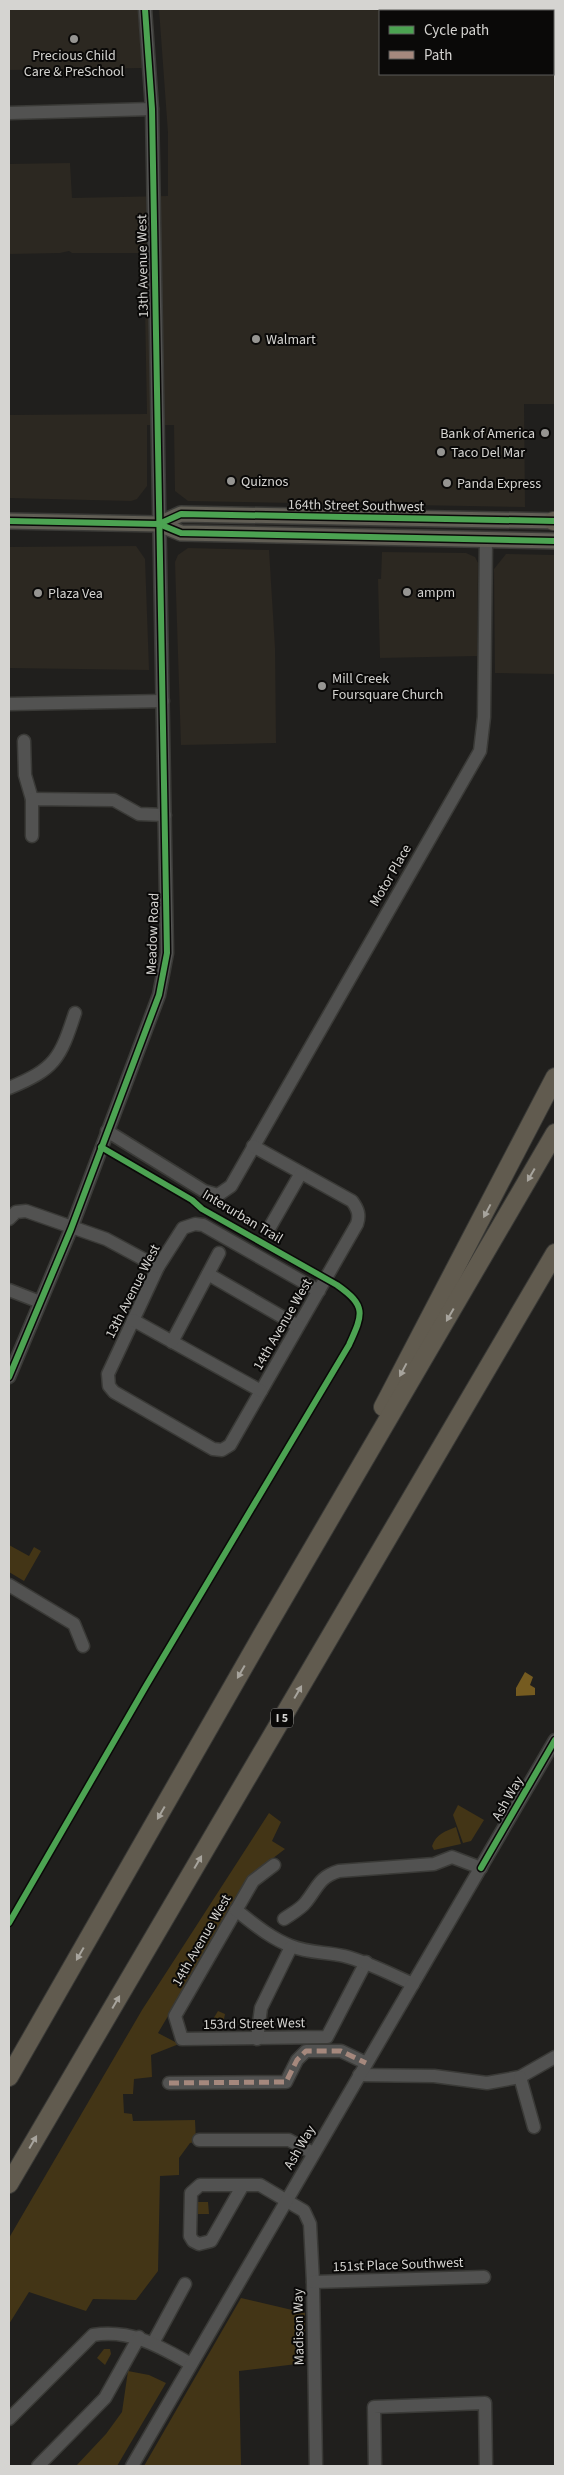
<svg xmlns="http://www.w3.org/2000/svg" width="564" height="2475" viewBox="0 0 564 2475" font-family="'Source Sans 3',sans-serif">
<rect width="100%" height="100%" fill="#201f1d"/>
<g fill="#2c2821" fill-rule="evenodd">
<path d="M9,9H138L142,68L9,70Z"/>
<path d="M159,9H555V404H524L525,507L188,501L175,491L174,425H147V486L137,499L131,501L9,498V415L147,414L144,253H72L69,251L60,253L9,254V164L70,163L72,198L168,196V133ZM380,11H553V74H380Z"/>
<path d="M136,546L145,559L149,670L9,668V547Z"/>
<path d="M188,548L269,550L275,648L276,743L181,745L175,562L178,555Z"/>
<path d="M382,552L466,553L475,557L478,563L477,656L380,658L378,579H381Z"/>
<path d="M506,554L555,555V674L495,673L494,569Z"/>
</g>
<g fill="#433516">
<path d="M9,1545L29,1556L34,1547L41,1551L24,1581L9,1572Z"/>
<path d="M458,1805L484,1820L471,1841L463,1843L453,1815Z"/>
<path d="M269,1813L281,1822L272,1841L285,1849L251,1875L158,2033L179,2044L151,2055L152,2077L134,2079L133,2094H123L124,2113L132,2114L133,2121L195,2120L196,2142L190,2143L179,2158V2175L160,2176L158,2271L136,2300L93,2299L86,2311L29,2292L9,2324V2238L142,2010Z"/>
<path d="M456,1827L461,1844L434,1850L432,1846C436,1834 446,1831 456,1827Z"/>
<path d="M218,2011L225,2014L222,2029H207Z"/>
<path d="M196,2202H208L209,2214H196Z"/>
<path d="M241,2298L305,2313V2363L239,2371L241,2466H144Z"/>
<path d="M104,2349H110L111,2354L105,2365L97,2358Z"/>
<path d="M128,2371L149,2375L166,2383L117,2466H76L106,2434L122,2412Z"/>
</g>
<path fill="#755b20" d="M525,1672L533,1677L530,1685L535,1688V1695L516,1696V1688Z"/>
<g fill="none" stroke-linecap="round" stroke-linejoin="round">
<defs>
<g id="minor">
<path d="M9,113L152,109"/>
<path d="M9,704L163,701"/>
<path d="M24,741L25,775L32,799"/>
<path d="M32,836V799L114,800L139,814L165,815"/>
<path d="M9,1088C55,1069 60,1059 75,1013"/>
<path d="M107,1131L204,1191L218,1195L231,1186L480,751L484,717L486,539"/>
<path d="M253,1146L352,1201C358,1209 360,1215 357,1224L230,1445L222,1450L213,1449L114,1392L109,1386L108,1374L158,1267L183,1228L195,1224L203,1225L319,1291"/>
<path d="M9,1219L16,1212L26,1211L106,1239L158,1267"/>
<path d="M270,1227L301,1173"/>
<path d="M208,1274L298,1326"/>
<path d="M9,1290L40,1302"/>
<path d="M133,1320L261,1391"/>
<path d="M172,1342L219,1253"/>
<path d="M9,1377L71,1229L159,995L167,953L152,109L145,9"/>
<path d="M9,1585L74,1624L83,1646"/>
<path d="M274,1865L253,1881L175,2016L182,2039L327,2037L366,1962"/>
<path d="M236,1910C254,1924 270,1938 291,1946C308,1953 326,1952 344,1956C368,1962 390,1974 413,1984"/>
<path d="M284,1919C291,1914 301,1909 306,1902C318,1887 319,1877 339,1871L434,1864L452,1857L481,1868"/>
<path d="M257,2039L261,2008L291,1947"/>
<path d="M359,2075L434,2076L487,2083L520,2077L555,2057"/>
<path d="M520,2077L534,2127"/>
<path d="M169,2083L286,2082L297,2060L306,2051H341L366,2063"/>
<path d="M199,2140H289L313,2153"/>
<path d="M243,2185L211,2241L199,2244L193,2241L190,2236L191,2193L200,2185H260L304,2211L310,2224L313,2282L316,2466"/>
<path d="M313,2282L484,2277"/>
<path d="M153,2343L185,2284"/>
<path d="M9,2419L93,2335C131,2329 159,2346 191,2364"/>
<path d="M38,2466L105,2398L139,2337"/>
<path d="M132,2466L555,1740"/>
<path d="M375,2466L374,2407L485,2403L486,2466"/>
</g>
<g id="major">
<path d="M9,521L159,524L181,533L555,541"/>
<path d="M159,524L181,514L555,521"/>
</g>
<g id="highway">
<path d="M553,521H555"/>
<path d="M383,1407L555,1077"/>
<path d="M9,2077L265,1630L555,1133"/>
<path d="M9,2184L555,1253"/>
</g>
</defs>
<use href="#minor" stroke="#3a3a37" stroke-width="15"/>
<use href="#major" stroke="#3a3a37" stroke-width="18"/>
<use href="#highway" stroke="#3a3a37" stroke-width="20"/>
<use href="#minor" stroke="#525251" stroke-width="12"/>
<use href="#major" stroke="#615e55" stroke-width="15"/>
<use href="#highway" stroke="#615b4f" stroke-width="18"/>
<path stroke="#a5887d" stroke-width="5" stroke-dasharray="10 5" stroke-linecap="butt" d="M169,2083L286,2082L297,2060L306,2051H341L366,2063"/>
<defs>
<g id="cycleway">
<path d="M9,521L159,524L181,533L555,541"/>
<path d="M159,524L181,514L555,521"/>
<path d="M9,1377L71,1229L159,995L167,953L152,109L145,9"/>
<path d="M481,1868L555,1740"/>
<path d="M9,1923L146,1686L349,1345C363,1314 367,1306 337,1285L202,1209L192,1200L101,1147"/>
</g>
</defs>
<use href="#cycleway" stroke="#0a0908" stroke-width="9"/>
<use href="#cycleway" stroke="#4ca352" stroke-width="6"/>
</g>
<defs><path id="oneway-solid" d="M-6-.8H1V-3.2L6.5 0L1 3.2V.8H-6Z" transform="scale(1.25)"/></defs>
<g fill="#a7a49d">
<use href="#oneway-solid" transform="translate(531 1175) rotate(120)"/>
<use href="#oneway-solid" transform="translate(487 1211) rotate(118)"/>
<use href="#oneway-solid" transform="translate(450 1315) rotate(120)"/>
<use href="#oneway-solid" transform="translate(403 1370) rotate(118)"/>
<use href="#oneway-solid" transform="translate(241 1672) rotate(120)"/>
<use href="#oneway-solid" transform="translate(298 1692) rotate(-60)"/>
<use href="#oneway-solid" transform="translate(161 1813) rotate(120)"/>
<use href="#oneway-solid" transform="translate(198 1862) rotate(-60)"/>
<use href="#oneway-solid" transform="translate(80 1954) rotate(120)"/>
<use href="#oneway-solid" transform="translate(116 2002) rotate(-60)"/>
<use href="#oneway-solid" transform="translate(33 2142) rotate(-60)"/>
</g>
<g fill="#969592" stroke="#0a0908" stroke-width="2">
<circle cx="74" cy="39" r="5"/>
<circle cx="256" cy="339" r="5"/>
<circle cx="545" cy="433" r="5"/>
<circle cx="441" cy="452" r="5"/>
<circle cx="231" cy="481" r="5"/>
<circle cx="447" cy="483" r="5"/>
<circle cx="407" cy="592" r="5"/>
<circle cx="38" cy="593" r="5"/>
<circle cx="322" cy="686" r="5"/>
</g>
<g text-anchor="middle" stroke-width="4" stroke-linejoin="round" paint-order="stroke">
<rect fill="#0a0908" stroke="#989795" stroke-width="1" x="271" y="1708.5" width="22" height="19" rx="4"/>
<g font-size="12" font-weight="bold" fill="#d5d4d1">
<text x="282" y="1722">I 5</text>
</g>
<g font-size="14" fill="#d5d4d1" stroke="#0a0908" text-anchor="start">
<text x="74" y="60" text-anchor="middle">Precious Child<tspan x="74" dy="16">Care &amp; PreSchool</tspan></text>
<text x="266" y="344">Walmart</text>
<text x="535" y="438" text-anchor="end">Bank of America</text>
<text x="451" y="457">Taco Del Mar</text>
<text x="241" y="486">Quiznos</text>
<text x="457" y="488">Panda Express</text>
<text x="417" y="597">ampm</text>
<text x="48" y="598">Plaza Vea</text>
<text x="332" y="683">Mill Creek<tspan x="332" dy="16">Foursquare Church</tspan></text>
</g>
<g font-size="14" fill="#d5d4d1" stroke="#0a0908">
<text transform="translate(142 266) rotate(-91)" y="5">13th Avenue West</text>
<text transform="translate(356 505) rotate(1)" y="5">164th Street Southwest</text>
<text transform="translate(390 875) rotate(-60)" y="5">Motor Place</text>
<text transform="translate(152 934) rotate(-88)" y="5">Meadow Road</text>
<text transform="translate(243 1216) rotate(31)" y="5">Interurban Trail</text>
<text transform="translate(132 1291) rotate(-63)" y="5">13th Avenue West</text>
<text transform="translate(282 1324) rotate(-60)" y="5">14th Avenue West</text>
<text transform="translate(507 1798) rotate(-60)" y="5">Ash Way</text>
<text transform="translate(201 1940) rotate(-60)" y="5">14th Avenue West</text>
<text transform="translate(254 2023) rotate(-1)" y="5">153rd Street West</text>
<text transform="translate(299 2147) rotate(-60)" y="5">Ash Way</text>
<text transform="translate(398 2264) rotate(-2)" y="5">151st Place Southwest</text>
<text transform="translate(298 2327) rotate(-91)" y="5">Madison Way</text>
</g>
</g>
<rect width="564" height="2475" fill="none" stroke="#d5d4d1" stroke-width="20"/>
<rect x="379" y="10" width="175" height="65" fill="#0a0908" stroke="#5b5a58"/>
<rect x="389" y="26" width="25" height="8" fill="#4ca352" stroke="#5b5a58"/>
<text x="424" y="35" font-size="15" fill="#d5d4d1">Cycle path</text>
<rect x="389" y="51" width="25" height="8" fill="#a5887d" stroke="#5b5a58"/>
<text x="424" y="60" font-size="15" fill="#d5d4d1">Path</text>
</svg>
